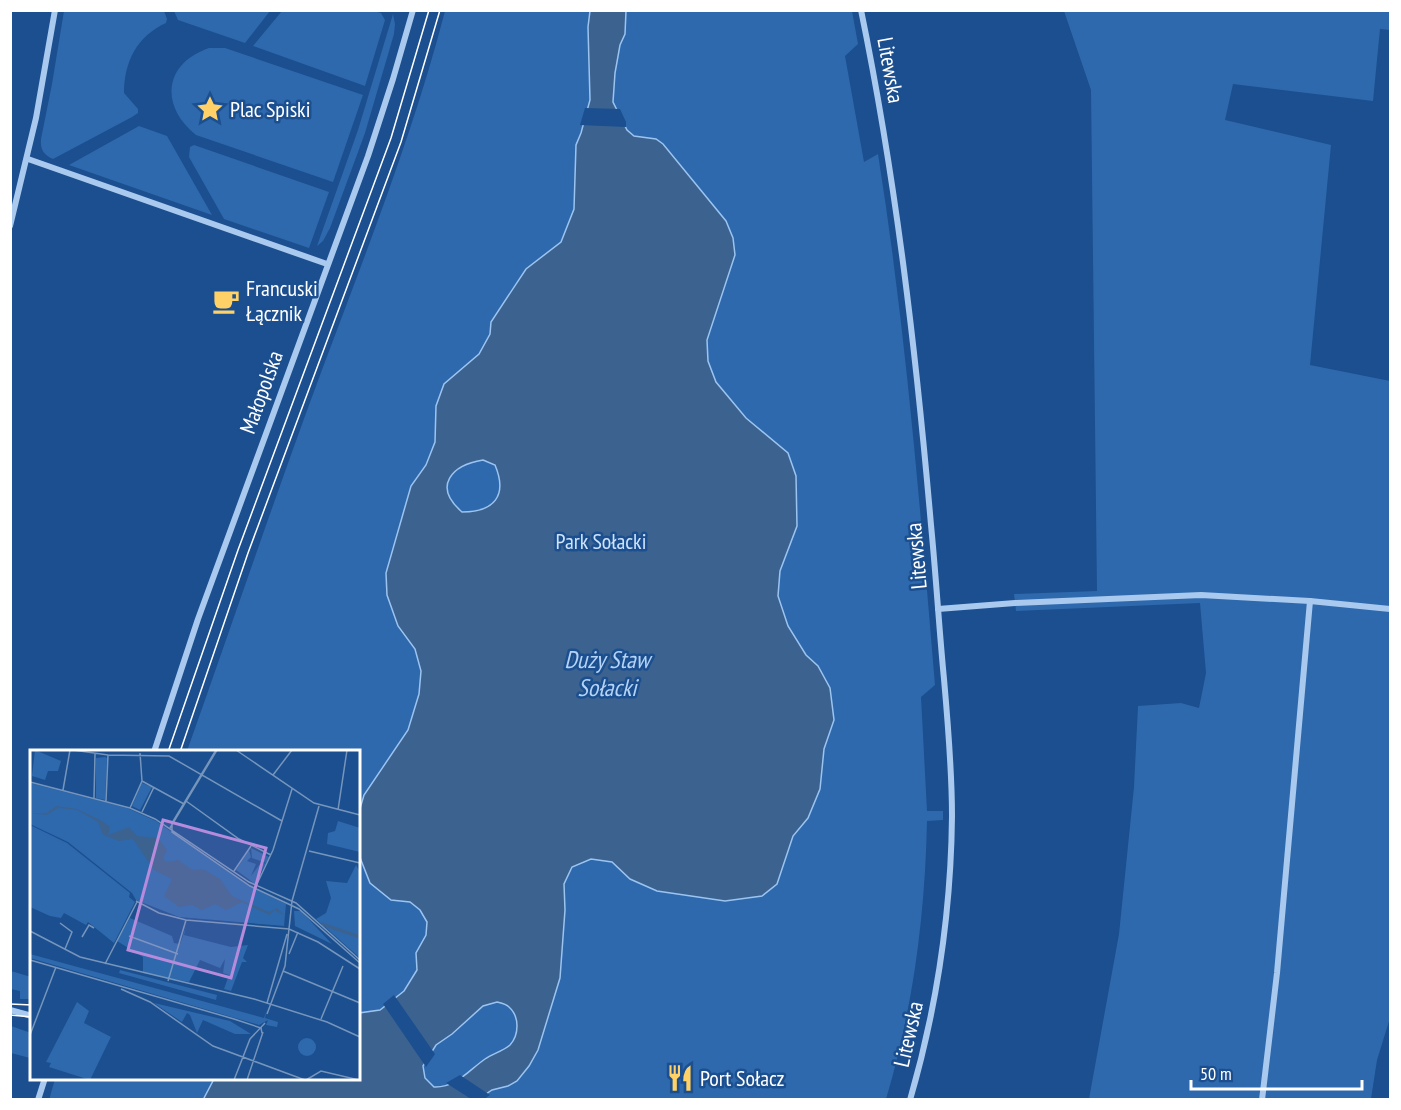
<svg xmlns="http://www.w3.org/2000/svg" width="1401" height="1110" viewBox="0 0 1401 1110" font-family="'PT Sans Narrow',sans-serif">
<rect width="100%" height="100%" fill="#1b4f8f"/>
<g fill="#2e69ad">
<path d="M64,11H164L167,19L166,23C137,36 124,62 124,93L138,109V113L132,117L53,159C44,155 40,150 41,139L52,84Z"/>
<path d="M174,11H270L245,43L178,20Z"/>
<path d="M282,11L369,10L381,13L385,20L365,86L253,46Z"/>
<path d="M445,11H852L858,44L845,56L864,162L878,154C906,330 920,507 935,685L921,697L927,811H943V820L927,821C925,916 913,1009 886,1099L49,1100L55,1079L358,1078V752L187,751C228,636 267,520 309,405C357,274 410,146 445,11Z"/>
<path d="M1064,11H1390V30L1380,29L1373,101L1233,84L1225,120L1331,145L1310,365L1390,381V1018L1377,1060L1371,1099H1089L1119,934L1134,787L1138,706L1181,703L1199,708L1206,673L1200,603L1016,611L1014,594L1097,591L1091,90Z"/>
<path d="M393,14L395,24L394,34L365,133L330,228L323,241L317,246L358,130Z"/>
<path d="M209,48H225L363,95L333,182L196,135C160,106 163,64 209,48Z"/>
<path d="M139,126L167,136L212,215L69,165Z"/>
<path d="M194,145L329,192L309,248L224,219L189,157L190,147Z"/>
<path d="M11,971L31,977V999H20V991L11,989Z"/>
<path d="M11,1026L31,1033L30,1058L11,1053Z"/>
</g>
<path fill="#3c6290" stroke="#9cc4f0" stroke-width="1.5" fill-rule="evenodd" d="M590,11H626L625,34L620,45L615,73L613,102L627,130L634,136L656,139L663,144L726,221L733,238L735,255L707,340L708,361L716,382L746,418L788,453L796,476L797,526L780,571L778,596L788,626L806,655L818,666L830,688L834,720L824,749L820,789L808,818L793,836L777,884L762,896L725,901L657,891L630,879L612,862L591,859L572,867L564,884L565,910L560,978L538,1050L529,1066L517,1081L508,1086L492,1090L477,1100H203L214,1079L358,1078L359,1013L380,1010L404,991L417,970L416,953L426,935L427,922L420,910L410,902L391,900L370,883L359,855V812L364,795L408,730L419,694L421,671L415,649L398,626L387,595L386,573L411,486L426,465L435,442L436,406L444,384L479,354L490,334L491,322L526,269L561,242L574,209L576,145L581,133L590,100L588,27ZM483,460L495,465C508,496 494,512 462,512C432,486 452,465 483,460ZM497,1002C501,1003 506,1004 509,1007C520,1017 519,1035 510,1045C503,1051 492,1054 485,1059C469,1070 456,1088 434,1087L425,1078L423,1066L436,1045L452,1034L483,1006Z"/>
<g fill="#1b4f8f">
<path d="M585,108L620,109L626,122V127L580,125Z"/>
<path d="M394,995L435,1054L426,1067L383,1004Z"/>
<path d="M460,1075L490,1095L483,1100L471,1099L446,1083Z"/>
</g>
<g fill="none" stroke-linecap="round" stroke-linejoin="round">
<g stroke="#a9c9ee" stroke-width="6">
<path d="M861,10C896,180 916,352 931,525C936,576 939,627 944,679C948,724 952,770 952,816C951,912 937,1007 910,1100"/>
<path d="M28,159L327,264"/>
<path d="M10,226L36,118L55,10"/>
<path d="M938,609L1015,603L1201,595L1310,601L1390,609"/>
<path d="M154,752L198,619L368,156L393,79L413,10"/>
<path d="M10,1010L32,1016"/>
<path d="M38,1100L45,1078"/>
<path d="M1262,1100L1277,973L1310,601"/>
</g>
<g stroke="#fff" stroke-width="1.5">
<path d="M168,752L238,550L391,138L429,10"/>
<path d="M180,752L248,553L401,142L440,10"/>
<path d="M10,1004L32,1005"/>
<path d="M10,1015L32,1017"/>
</g>
</g>
<defs>
<symbol id="sight-bare" viewBox="-9 -9 18 18"><path d="M0-6L1.8-2.2L6-1.7L2.9 1.2L3.7 5.4L0 3.3L-3.7 5.4L-2.9 1.2L-6-1.7L-1.8-2.2Z" fill="#ffd166" stroke="#1b4f8f" stroke-width="2.5" paint-order="stroke"/></symbol>
<symbol id="cafe-bare" viewBox="-9 -9 18 18"><path d="M-5.5-4.5H6V0H3Q3 3.5 0 3.5H-2.5Q-5.5 3.5-5.5 0ZM3-3.2v2h1.7v-2ZM-6 4.5H4V6H-6Z" fill="#ffd166" stroke="#1b4f8f" stroke-width="2.5" paint-order="stroke"/></symbol>
<symbol id="restaurant-bare" viewBox="-9 -9 18 18"><path d="M-5-6h1v4h1v-4h1v4h1v-4h1v5L-1.5 .5V6h-2V.5L-5-1ZM5-6V6H3V1.5H1.5Q1.5-4 5-6Z" fill="#ffd166" stroke="#1b4f8f" stroke-width="2.5" paint-order="stroke"/></symbol>
</defs>
<g fill-rule="evenodd">
<use href="#sight-bare" x="191" y="90" width="38" height="38"/>
<use href="#cafe-bare" x="207" y="282" width="38" height="38"/>
<use href="#restaurant-bare" x="661" y="1059" width="38" height="38"/>
</g>
<g text-anchor="middle" stroke-width="5" stroke-linejoin="round" paint-order="stroke">
<g font-size="22" fill="#fff" stroke="#1b4f8f">
<text transform="translate(891 70) rotate(80)" y="8">Litewska</text>
<text transform="translate(261 392) rotate(-70)" y="8">Małopolska</text>
<text transform="translate(916 556) rotate(-95)" y="8">Litewska</text>
<text transform="translate(908 1034) rotate(-77)" y="8">Litewska</text>
</g>
<g font-size="22" fill="#fff" stroke="#1b4f8f" text-anchor="start">
<text x="230" y="117">Plac Spiski</text>
<text x="246" y="296">Francuski<tspan x="246" dy="25">Łącznik</tspan></text>
<text x="700" y="1086">Port Sołacz</text>
</g>
<g font-size="22" fill="#cfe3fa" stroke="#1b4f8f">
<text x="601" y="549">Park Sołacki</text>
</g>
<g font-size="24" font-style="italic" fill="#b5d3f5" stroke="#1b4f8f">
<text x="607" y="668">Duży Staw<tspan x="607" dy="28">Sołacki</tspan></text>
</g>
</g>
<g transform="translate(30 750)">
<rect width="330" height="330" fill="#1b4f8f"/>
<path d="M5,0L31,11L28,21H18L15,30L2,26ZM75,7L77,8L75,50L66,48V8ZM0,33L97,58L126,71L216,134L256,154L254,176L149,167L106,150L102,143L38,92L0,74ZM112,33L122,37L110,60L102,56ZM308,71L330,78V102L297,94L298,83L305,81ZM0,75L37,93L100,143L99,147L105,152L84,193L58,172L56,175L34,163L31,168L20,166L0,157ZM221,98L239,107L225,134L206,120L219,100L221,107L217,111L226,114L221,126L230,114L236,113L222,108ZM326,115L330,122V208L286,169L296,163L301,148L296,131L317,133ZM264,161H271L302,194L265,176ZM100,168L142,186L144,193L150,194L156,177L154,185L201,197L218,195L213,208L217,212H212L201,241L194,239L199,225L193,223L195,209L190,218L170,210L159,232L113,223V207L87,191ZM0,204L234,268L237,260L235,268L248,272L247,277L236,275L238,270L229,275L0,208ZM90,220L187,245L186,250L89,223ZM47,252L59,261L54,273L81,287L94,260L60,330L19,317L21,313L16,312ZM124,253L200,271L221,284H205L173,270L167,283L160,265L157,263L152,272ZM268 297a9 9 0 1 1 18 0a9 9 0 1 1-18 0Z" fill="#2e69ad"/>
<path d="M26,56L47,59L72,71L80,77L78,85L99,77L107,86L128,88L137,100L133,108L136,112L148,110L163,120L173,119L190,129L202,146L239,162L247,158L256,166L244,160L240,165L235,163L212,152L196,160L185,154L172,160L162,155L149,157L134,146L142,129L124,120L103,89L89,91L73,85L68,72L47,60L28,58L17,65L0,63H17Z" fill="#3c6290"/>
<path fill="none" stroke="#3c6290" stroke-width="3" d="M292,174L330,187"/>
<path fill="none" stroke="#7695bc" stroke-width="1.5" d="M43,0L78,5L139,6L252,71M186,0L142,73V82L220,136L269,159L330,213M206,0L284,53L330,65M243,25L262,0M112,31L154,54M0,32L100,58L125,69L219,132L266,153L330,210M33,40L40,0M64,48L65,4M76,51L78,5M156,51L209,89L241,105M100,58L112,31L110,3M308,60L317,0M112,62L124,37M140,78L187,0M279,101L330,113M204,121L221,96M226,136L243,100L262,39M106,151L129,163L156,170L259,179L288,192L330,219M30,173L42,182L35,199M0,181L50,207L224,249L297,272L330,287M99,186L148,204M52,187L59,175L64,178M259,204L268,182M0,210L204,269L231,278L232,283M75,214L107,152M253,221L330,253M138,231L156,170M91,239L120,252L183,296L275,330M237,253L257,184M237,264L255,216L262,151L289,56M291,269L313,216M0,285L26,217M204,330L220,289L235,273M217,330L233,282M276,330L291,321L329,330"/>
<path fill="#b68bdc" fill-opacity="0.15" stroke="#b68bdc" stroke-width="3" d="M133,70L236,98L201,228L98,200Z"/>
<rect width="330" height="330" fill="none" stroke="#fff" stroke-width="3"/>
</g>
<rect width="1401" height="1110" fill="none" stroke="#ffffff" stroke-width="24"/>
<path d="M1191 1080v9h171v-9" fill="none" stroke="#ffffff" stroke-width="3"/>
<text x="1200" y="1080" font-size="18" fill="#ffffff" stroke="#1b4f8f" stroke-width="4.5" paint-order="stroke">50 m</text>
</svg>
